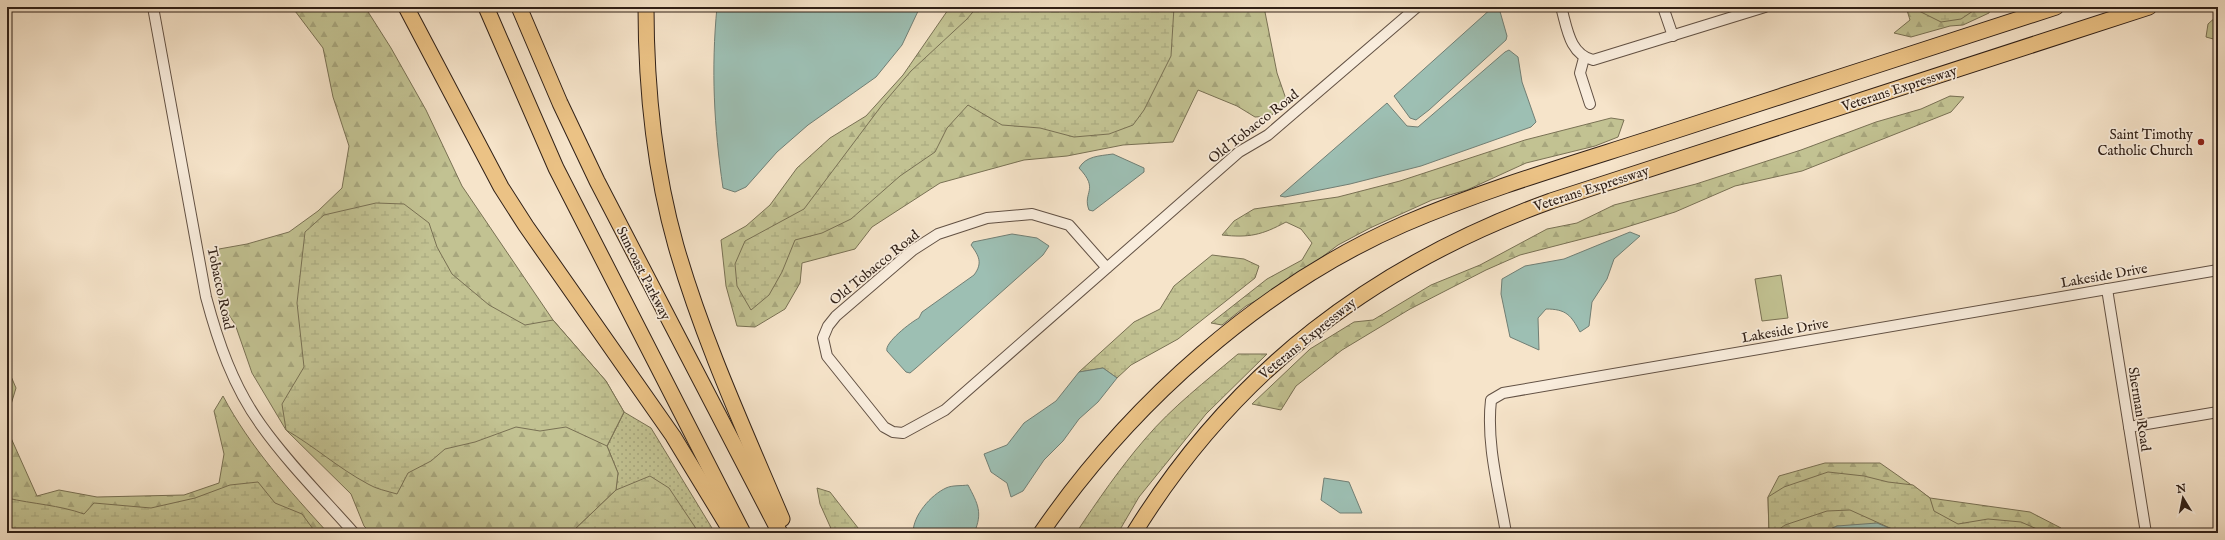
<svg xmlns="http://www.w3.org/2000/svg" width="2225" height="540" viewBox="0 0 2225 540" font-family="'IM FELL English',serif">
<defs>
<pattern id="green-dots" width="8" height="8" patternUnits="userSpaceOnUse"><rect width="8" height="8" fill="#c2c292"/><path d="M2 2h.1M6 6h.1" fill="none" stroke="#a7a67d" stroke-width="1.8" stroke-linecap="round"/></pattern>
<pattern id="forest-firs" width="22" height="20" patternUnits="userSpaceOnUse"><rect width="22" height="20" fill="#c2c292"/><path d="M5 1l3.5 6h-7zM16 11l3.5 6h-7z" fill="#a7a67d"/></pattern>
<pattern id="wetland-marsh" width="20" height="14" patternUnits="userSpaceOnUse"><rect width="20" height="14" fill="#c2c292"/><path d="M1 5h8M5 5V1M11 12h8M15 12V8" fill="none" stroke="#a7a67d"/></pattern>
</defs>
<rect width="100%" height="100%" fill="#f6e4ca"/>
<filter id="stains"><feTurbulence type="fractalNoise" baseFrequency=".005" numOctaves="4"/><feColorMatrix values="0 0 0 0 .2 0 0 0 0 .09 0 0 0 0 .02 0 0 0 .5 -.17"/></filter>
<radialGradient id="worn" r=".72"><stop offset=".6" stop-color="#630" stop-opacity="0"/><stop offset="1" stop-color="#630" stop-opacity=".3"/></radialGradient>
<path fill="url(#green-dots)" stroke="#797154" d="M624,412L651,428L715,533H571L616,490L618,473L607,446Z"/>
<g fill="url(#forest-firs)" stroke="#797154">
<path d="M292,7H365L391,48L426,110L462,186L553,320L606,381L624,412L607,446L618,473L616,490L571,533H371L364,526L351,494L286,430L252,373L235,324L220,302L212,268L219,249L247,244L289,232L318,211L342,188L349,146L333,97L323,48Z"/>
<path d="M950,7H1264L1277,73L1286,99L1271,116L1255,117L1237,106L1198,90L1173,142L1123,145L1067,156L1024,160L940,183L872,227L855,249L802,263L800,283L785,309L755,327L737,326L726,286L721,240L746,226L770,205L797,168L830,138L866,116L903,75Z"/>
<path d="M1906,7H1991L1989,13L1963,25L1950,26L1911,37L1894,33L1910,20Z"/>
<path d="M2218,15V40H2217L2206,37L2208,24Z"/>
<path d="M1950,96L1964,97L1951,112L1802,171L1735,186L1675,212L1617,230L1520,255L1486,270L1410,309L1342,350L1296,386L1281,410L1252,404L1310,349L1354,322L1373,320L1431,285L1480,265L1547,229L1577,223L1614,205L1696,184L1801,150L1876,122L1921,109Z"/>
<path d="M1611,118L1624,120L1618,137L1595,146L1526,163L1467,190L1432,200L1370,228L1338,245L1285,285L1246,306L1222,325L1211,323L1267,279L1302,260L1312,243L1301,229L1286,222C1262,235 1249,238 1222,235L1234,221L1254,209L1338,197L1400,181L1525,140Z"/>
<path d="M7,367L16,388L9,411L11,438L37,496L59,490L97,497L184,495L219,483L224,454L214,411L223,396C250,447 289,490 328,533H7Z"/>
<path d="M1825,463H1880L1930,498L2030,512L2061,528L2064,533H1901L1837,526L1822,533H1769L1768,497L1779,476Z"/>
</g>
<g fill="url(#wetland-marsh)" stroke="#797154">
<path d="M977,7H1174L1171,56L1144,110L1133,125L1109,134L1074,137L1040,128L1002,125L968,105L947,128L935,152L900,176L851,219L822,233L795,240L782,272L769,295L751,310L737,286L735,264L745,241L804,209L882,105L911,71L967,19Z"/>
<path d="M1918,7H1979L1961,19L1941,22L1919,11Z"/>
<path d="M376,203L404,204L429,223L437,247L452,274L489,305L525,325L553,320L606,381L624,412L607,446L566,427L540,431L516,427L475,442L445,449L431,461L408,473L397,494C387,491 376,489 368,484C338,468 314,446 286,430L282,404L304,367L297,303L305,232L324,215Z"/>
<path d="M1212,255L1244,259L1259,266L1255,278L1178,339L1131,365L1117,378L1103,368L1079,372L1134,322L1160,309L1174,286Z"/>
<path d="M1238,354H1267L1206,414L1139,497L1118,533H1076C1098,500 1120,468 1145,439C1172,407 1206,381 1238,354Z"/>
<path d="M1828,472L1864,476L1888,482L1913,485L1930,498L1934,511L1958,524L1988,519L2021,522L2046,533H1901L1850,510L1827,511L1785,525L1774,533H1769L1768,497L1784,487Z"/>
<path d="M650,476L669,488L699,533H571L616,490Z"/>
<path d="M258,482L275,503L302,514L316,533H7V498C33,504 59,505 84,514L94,503L151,508L195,498L230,485Z"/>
<path d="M817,488L830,492L862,533H833L820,504Z"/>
</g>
<path fill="#c2c292" stroke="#797154" d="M1781,275L1788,318L1762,321L1755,279Z"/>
<g fill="#9dbfb3" stroke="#717f75">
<path d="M717,7H920L902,45L876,77L808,125L777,152L746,187L735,192L723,188C714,127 711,69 717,7Z"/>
<path d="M1493,7L1499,8L1507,36L1506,40L1429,110L1416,120L1410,118L1394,96Z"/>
<path d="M1509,50L1518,57L1522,82L1536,122L1531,127L1421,166L1350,184L1285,197L1280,196L1387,103L1407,126L1418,127L1505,52Z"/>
<path d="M1113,154L1144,168V172L1093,211L1089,210C1082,192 1100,190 1079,168C1086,156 1099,156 1113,154Z"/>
<path d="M1630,232L1640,236L1614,259L1607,279L1592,302L1589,326L1580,332C1571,315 1566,309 1546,309L1538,318L1539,350L1510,337L1501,294L1502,279L1525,266L1564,259Z"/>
<path d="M1012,234L1037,238L1049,246L1043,255L916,368L910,373L906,372L887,351C884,343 911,322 919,318L922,312L974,275C983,263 979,256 971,245L973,242Z"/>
<path d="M1103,368L1117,378L1098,402L1079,419L1063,441L1044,460L1023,491L1011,497L1007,483L991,472L984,454L1007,445L1024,423L1056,401L1079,372Z"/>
<path d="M1324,478L1349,482L1362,513H1340L1321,500Z"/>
<path d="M968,485C978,504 983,513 974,533H913C913,515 931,495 946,488C952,485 962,486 968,485Z"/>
<path d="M1877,523L1901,533H1822L1837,526Z"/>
</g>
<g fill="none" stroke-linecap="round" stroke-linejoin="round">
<defs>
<g id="minor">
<path d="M153,7L206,297C218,342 233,386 261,425C288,463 323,498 354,533"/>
<path d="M1561,7C1567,27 1569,54 1593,60L1765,7"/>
<path d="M1663,7L1673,36"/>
<path d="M1584,58L1580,73L1590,104"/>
<path d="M1107,268L1069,225L1032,214L987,218L938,234L913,250L836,316L828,326L823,338L827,356L884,427L893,432L903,433L945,410L1239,152L1268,135L1417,7"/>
<path d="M2107,289L2146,533"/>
<path d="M2129,427L2218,412"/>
<path d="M1506,533C1499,490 1486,444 1491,400L1503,393L2218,270"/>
</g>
<g id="highway">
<path d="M406,7L501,187L526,226L673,436L732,533"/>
<path d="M486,7L556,168L743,533"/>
<path d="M519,7L560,103L597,181L780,533"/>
<path d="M646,7C646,88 654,168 676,246C703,340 744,429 782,519"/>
<path d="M1041,533C1129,405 1261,286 1404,224C1490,187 1582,161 1671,132C1799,90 1928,49 2056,7"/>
<path d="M1134,533C1234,371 1374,265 1551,201L2149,7"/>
</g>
</defs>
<use href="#minor" stroke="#625144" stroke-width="12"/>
<use href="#highway" stroke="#302017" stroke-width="17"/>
<use href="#minor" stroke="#f9eddd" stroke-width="10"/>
<use href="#highway" stroke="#ebc285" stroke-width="15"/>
</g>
<circle fill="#8f2418" stroke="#f9eddd" stroke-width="1.5" cx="2201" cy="142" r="4"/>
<g text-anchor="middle" stroke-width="3.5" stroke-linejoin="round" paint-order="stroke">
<g font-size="14" fill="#302017" stroke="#f9eddd">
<text transform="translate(1899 88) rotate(-18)" y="5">Veterans Expressway</text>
<text transform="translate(1253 126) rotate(-38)" y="5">Old Tobacco Road</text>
<text transform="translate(1591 188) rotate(-18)" y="5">Veterans Expressway</text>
<text transform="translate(874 267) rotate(-39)" y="5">Old Tobacco Road</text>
<text transform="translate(644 273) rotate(63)" y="5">Suncoast Parkway</text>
<text transform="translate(2104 275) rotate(-10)" y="5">Lakeside Drive</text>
<text transform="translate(221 288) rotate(78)" y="5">Tobacco Road</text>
<text transform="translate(1785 330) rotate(-10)" y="5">Lakeside Drive</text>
<text transform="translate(1307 338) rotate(-39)" y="5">Veterans Expressway</text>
<text transform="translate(2140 409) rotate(81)" y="5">Sherman Road</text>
</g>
<g font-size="14" fill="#302017" stroke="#f9eddd" text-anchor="end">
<text x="2193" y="139">Saint Timothy<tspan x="2193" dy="16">Catholic Church</tspan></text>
</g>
</g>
<rect width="2225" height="540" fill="none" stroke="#f6e4ca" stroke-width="24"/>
<rect x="8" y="8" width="2209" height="524" fill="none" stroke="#302017" stroke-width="2"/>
<rect x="12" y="12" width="2201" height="516" fill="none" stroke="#302017"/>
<g transform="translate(2183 498) rotate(350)" stroke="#f9eddd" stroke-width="3" paint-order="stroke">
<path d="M0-3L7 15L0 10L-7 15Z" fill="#302017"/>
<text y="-6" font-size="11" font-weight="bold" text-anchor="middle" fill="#302017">N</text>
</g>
<rect width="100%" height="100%" filter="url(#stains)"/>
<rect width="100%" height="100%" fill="url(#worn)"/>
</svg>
